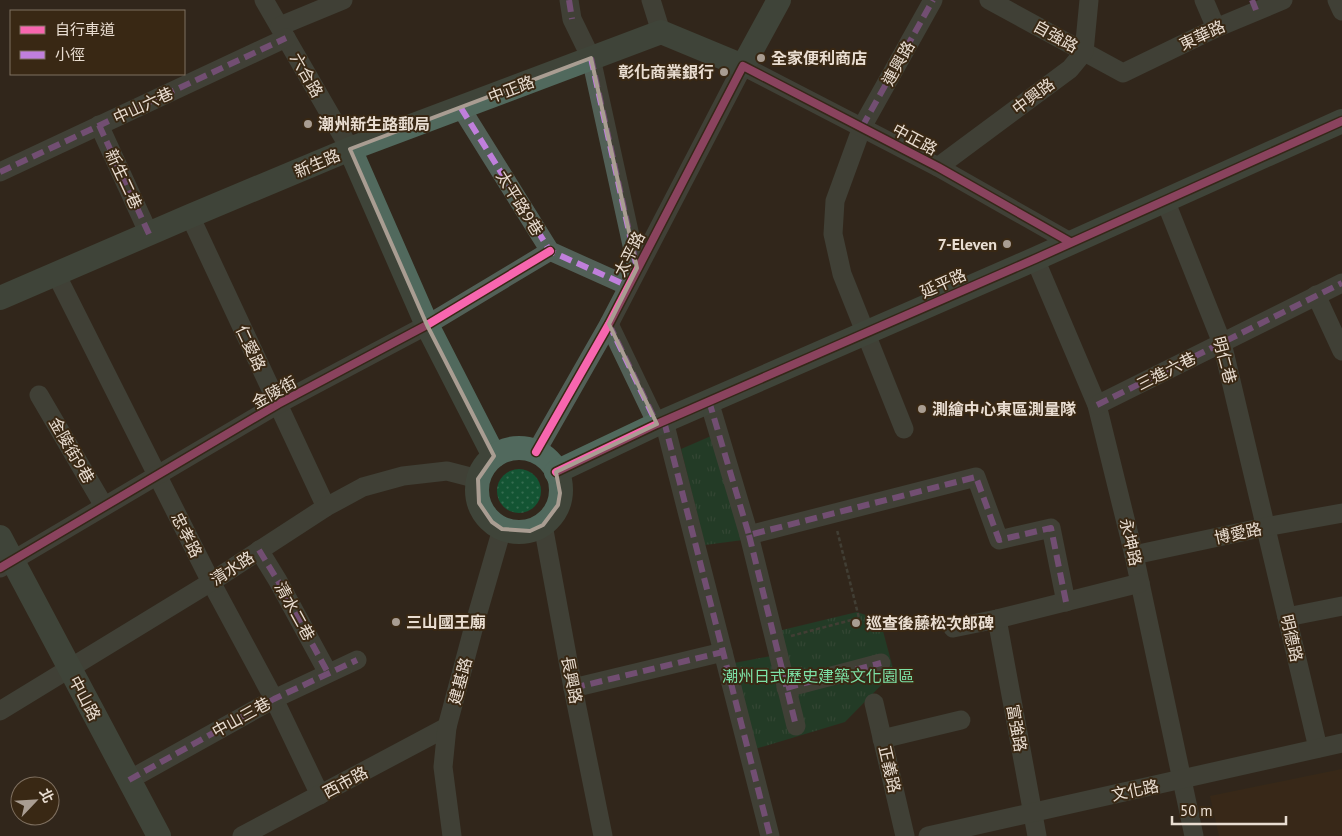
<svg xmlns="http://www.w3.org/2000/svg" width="1342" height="836" viewBox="0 0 1342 836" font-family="'PT Sans','Noto Sans TC',sans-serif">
<defs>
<pattern id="grass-dots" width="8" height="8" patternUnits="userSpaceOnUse" patternTransform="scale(1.25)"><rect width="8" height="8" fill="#135433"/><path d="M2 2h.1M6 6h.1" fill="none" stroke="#356c50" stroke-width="1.8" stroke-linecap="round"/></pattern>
<pattern id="park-tufts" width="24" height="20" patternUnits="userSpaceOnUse" patternTransform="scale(1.25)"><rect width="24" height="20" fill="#135433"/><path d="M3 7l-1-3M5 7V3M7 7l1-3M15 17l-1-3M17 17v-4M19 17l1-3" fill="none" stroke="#356c50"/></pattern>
</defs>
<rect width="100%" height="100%" fill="#31271c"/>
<path fill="#402c14" d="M1342,769V836H1219L1210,796Z"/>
<circle fill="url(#grass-dots)" cx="519" cy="491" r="22"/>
<path fill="url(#park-tufts)" d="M725,430L778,631L857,612L880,620L894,672L845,722L755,749L734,663L771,656L743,540L705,545L681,449Z"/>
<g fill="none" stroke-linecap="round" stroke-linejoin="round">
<path stroke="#555b53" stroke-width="2.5" stroke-dasharray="4 2.5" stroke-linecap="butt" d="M791,636L859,618L837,530"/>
<g stroke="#526057" stroke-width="19">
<path d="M264,0L350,149"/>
<path d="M569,0L572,19L591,58L637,268"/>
<path d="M651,0L661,32"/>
<path d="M989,0L1123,73L1216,28L1283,0"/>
<path d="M1204,0L1216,28"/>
<path d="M1337,0L1342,11"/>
<path d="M280,26L343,0"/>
<path d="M461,108L550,251L628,286"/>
<path d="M99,125L149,234"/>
<path d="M938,167L1070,69L1084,52L1089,0"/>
<path d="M0,172L286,38"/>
<path d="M1165,200L1222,343L1318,748"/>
<path d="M190,216L326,507"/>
<path d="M1035,259L1097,405L1134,555L1194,836"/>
<path d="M56,274L211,582L274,699L320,795"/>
<path d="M1316,295L1342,351"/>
<path d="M609,324L657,424"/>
<path d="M39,395L104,506"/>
<path d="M709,401L749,535L976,477L999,540L1051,528L1066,602"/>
<path d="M1097,405L1342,283"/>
<path d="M664,421L770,836"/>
<path d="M904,429L842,274L833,234L835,201L862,127L933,0"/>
<path d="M536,452L609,324L743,66L938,167L1070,242"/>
<path d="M543,525L573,688L603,836"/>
<path d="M749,535L796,726"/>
<path d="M259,550L278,581L328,673"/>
<path d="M1134,555L1265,527L1342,513"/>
<path d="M0,568L278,404L427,325L550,251"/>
<path d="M1287,617L1342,606"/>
<path d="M997,619L1037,836"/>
<path d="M953,628L997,619L1140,583"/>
<path d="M573,688L723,652"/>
<path d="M786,688L881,663"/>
<path d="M874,703L905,836"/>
<path d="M0,711L211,582L326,507L363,487L403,476L447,471L478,479"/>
<path d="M882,739L961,720"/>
<path d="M129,780L274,699L357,660"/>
<path d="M242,836L447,727"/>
<path d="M452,836L443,767L447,727L474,626L502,529"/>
<path d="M928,836L1342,743"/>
</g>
<g stroke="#51695d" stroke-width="24">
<path d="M350,149L427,325L494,456"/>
<path d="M0,298L190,216L350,149L661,32L743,66L779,0"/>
<circle cx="519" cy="490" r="42"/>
<path d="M556,472L657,424L1035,259L1342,121"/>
<path d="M0,537L159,836"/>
</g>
<g stroke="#c07fdc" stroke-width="6" stroke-dasharray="12 6" stroke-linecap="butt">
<path d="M569,0L572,19"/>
<path d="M1252,0L1256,10"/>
<path d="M591,58L637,268"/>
<path d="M461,108L550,251L628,286"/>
<path d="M99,125L149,234"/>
<path d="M862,127L933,0"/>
<path d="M0,172L286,38"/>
<path d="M609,324L657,424"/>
<path d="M709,401L749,535L976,477L999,540L1051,528L1066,602"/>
<path d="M1097,405L1342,283"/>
<path d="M664,421L770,836"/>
<path d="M749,535L796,726"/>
<path d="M259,550L278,581L328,673"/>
<path d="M573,688L723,652"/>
<path d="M786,688L881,663"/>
<path d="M129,780L274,699L357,660"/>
</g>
<defs>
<g id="cycleway">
<path d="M536,452L609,324L743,66L938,167L1070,242"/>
<path d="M556,472L657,424L1035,259L1342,121"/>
<path d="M0,568L278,404L427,325L550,251"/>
</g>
</defs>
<use href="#cycleway" stroke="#392814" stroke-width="11"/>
<use href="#cycleway" stroke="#f766af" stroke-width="8"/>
</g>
<path d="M0 0H1342V836H0ZM591,58L637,268L609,324L657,424L556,472L560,493L558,505L543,525L530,531L502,529L492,522L479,503L478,479L494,456L427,325L350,149Z" fill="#31271c" fill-opacity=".55" fill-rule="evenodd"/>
<path fill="none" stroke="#a99d92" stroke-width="4" stroke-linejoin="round" d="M591,58L637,268L609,324L657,424L556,472L560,493L558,505L543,525L530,531L502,529L492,522L479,503L478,479L494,456L427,325L350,149Z"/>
<g fill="#a99d92" stroke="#392814" stroke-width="2">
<circle cx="761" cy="58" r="5"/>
<circle cx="724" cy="72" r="5"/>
<circle cx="308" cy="124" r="5"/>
<circle cx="1007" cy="244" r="5"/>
<circle cx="922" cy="409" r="5"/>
<circle cx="396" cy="622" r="5"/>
<circle cx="856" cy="623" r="5"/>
</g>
<g text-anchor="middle" stroke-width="4" stroke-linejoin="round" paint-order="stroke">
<g font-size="16" fill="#e9ddd1" stroke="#392814">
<text transform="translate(1202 35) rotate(-25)" y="6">東華路</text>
<text transform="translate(1056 36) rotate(29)" y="6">自強路</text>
<text transform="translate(898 63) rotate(-61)" y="6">連興路</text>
<text transform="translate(307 75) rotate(60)" y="6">六合路</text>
<text transform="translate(511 89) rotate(-21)" y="6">中正路</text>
<text transform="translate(1033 96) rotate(-37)" y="6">中興路</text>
<text transform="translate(143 105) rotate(-25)" y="6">中山六巷</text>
<text transform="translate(915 139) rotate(28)" y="6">中正路</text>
<text transform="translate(317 163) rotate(-23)" y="6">新生路</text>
<text transform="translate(124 179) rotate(65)" y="6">新生二巷</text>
<text transform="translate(520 203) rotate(58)" y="6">太平路9巷</text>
<text transform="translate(629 254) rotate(-63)" y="6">太平路</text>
<text transform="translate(943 283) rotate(-24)" y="6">延平路</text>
<text transform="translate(251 348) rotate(65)" y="6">仁愛路</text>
<text transform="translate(1225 360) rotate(75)" y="6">明仁巷</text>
<text transform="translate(1166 371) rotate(-27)" y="6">三進六巷</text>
<text transform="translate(274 392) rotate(-29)" y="6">金陵街</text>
<text transform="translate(72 450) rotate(60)" y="6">金陵街9巷</text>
<text transform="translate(1238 533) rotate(-12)" y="6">博愛路</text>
<text transform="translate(187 535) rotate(63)" y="6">忠孝路</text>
<text transform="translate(1131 542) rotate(77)" y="6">永坤路</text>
<text transform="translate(232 568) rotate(-33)" y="6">清水路</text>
<text transform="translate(295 611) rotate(61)" y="6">清水二巷</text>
<text transform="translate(1292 638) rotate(77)" y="6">明德路</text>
<text transform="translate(572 680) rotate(79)" y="6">長興路</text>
<text transform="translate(460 681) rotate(-75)" y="6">建基路</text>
<text transform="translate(85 698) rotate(62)" y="6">中山路</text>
<text transform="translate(241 717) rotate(-29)" y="6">中山三巷</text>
<text transform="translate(1017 728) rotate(80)" y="6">富強路</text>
<text transform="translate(890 769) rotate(77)" y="6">正義路</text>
<text transform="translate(345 782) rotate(-28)" y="6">西市路</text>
<text transform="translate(1135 790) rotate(-12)" y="6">文化路</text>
</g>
<g font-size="16" font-weight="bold" fill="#e9ddd1" stroke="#392814" text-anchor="start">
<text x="771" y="64">全家便利商店</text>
<text x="714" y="78" text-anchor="end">彰化商業銀行</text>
<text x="318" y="130">潮州新生路郵局</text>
<text x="997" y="250" text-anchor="end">7-Eleven</text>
<text x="932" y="415">測繪中心東區測量隊</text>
<text x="406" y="628">三山國王廟</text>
<text x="866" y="629">巡查後藤松次郎碑</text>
</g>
<g font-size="16" fill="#7ce0a5" stroke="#392814">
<text x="818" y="682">潮州日式歷史建築文化園區</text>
</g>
</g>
<rect x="10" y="10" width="175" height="65" fill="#392814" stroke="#7f7060"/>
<rect x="20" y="26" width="25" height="8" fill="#f766af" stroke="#7f7060"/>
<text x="55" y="35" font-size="15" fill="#e9ddd1">自行車道</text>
<rect x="20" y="51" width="25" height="8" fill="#c07fdc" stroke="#7f7060"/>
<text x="55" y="60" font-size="15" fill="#e9ddd1">小徑</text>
<g transform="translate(35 801) rotate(65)"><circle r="24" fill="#392814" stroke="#7f7060"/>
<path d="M0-4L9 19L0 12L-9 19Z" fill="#a99d92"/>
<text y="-8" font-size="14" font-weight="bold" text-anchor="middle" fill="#e9ddd1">北</text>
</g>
<path d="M1172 816v8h114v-8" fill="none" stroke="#e9ddd1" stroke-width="2.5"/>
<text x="1180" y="816" font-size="15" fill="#e9ddd1" stroke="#392814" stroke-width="4" paint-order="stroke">50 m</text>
</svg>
